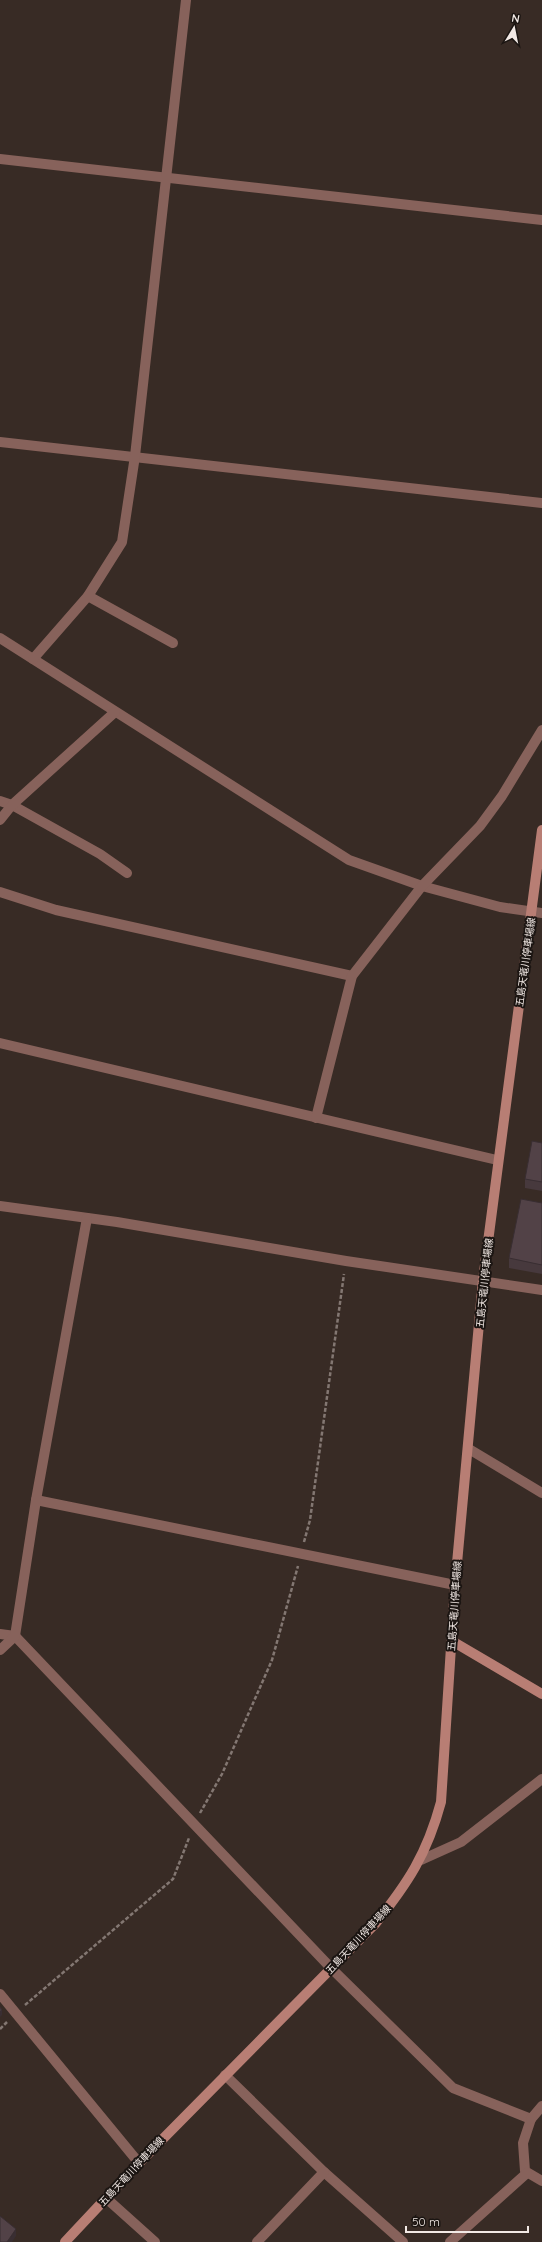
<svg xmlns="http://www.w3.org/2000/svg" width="542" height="2242" viewBox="0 0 542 2242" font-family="Quicksand,'Noto Sans JP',sans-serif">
<rect width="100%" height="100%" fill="#382b25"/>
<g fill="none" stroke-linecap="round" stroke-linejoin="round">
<g stroke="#837772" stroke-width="2.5" stroke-dasharray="4 2" stroke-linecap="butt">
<path d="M304,1542L310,1520L344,1274"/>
<path d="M200,1813L222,1774L272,1660L298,1566"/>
<path d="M25,2005L173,1879L189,1838"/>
<path d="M0,2029L7,2022"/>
</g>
<g stroke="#87625b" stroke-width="10">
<path d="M0,159L542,220"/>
<path d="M0,442L542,503"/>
<path d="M88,596L173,643"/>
<path d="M0,638L349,860L422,886L500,907L542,913"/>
<path d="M33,659L88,596L122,542L135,456L186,0"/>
<path d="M0,801L12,805L100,854L127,873"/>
<path d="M0,820L12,805L115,712"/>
<path d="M0,892L56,910L352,976"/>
<path d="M0,1043L497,1160"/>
<path d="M316,1118L352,976L422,886L480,826L502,796L542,730"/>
<path d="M0,1206L117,1222L346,1261L542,1290"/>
<path d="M469,1449L542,1493"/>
<path d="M36,1500L455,1585"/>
<path d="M0,1634L15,1636L331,1968L453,2088L531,2119L523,2143L525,2171L542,2181"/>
<path d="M0,1650L15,1636L36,1500L87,1218"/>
<path d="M421,1860L461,1842L542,1779"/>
<path d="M0,1994L139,2163"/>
<path d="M225,2075L324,2172L403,2242"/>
<path d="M531,2119L542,2106"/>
<path d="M106,2198L155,2242"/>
<path d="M257,2242L324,2172"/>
<path d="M450,2242L527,2173"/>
</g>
<g stroke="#b87e74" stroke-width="10">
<path d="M452,1641L542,1694"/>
<path d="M65,2242L139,2163L375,1924C408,1883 427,1854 441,1802L455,1585L483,1280L542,830"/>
</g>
</g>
<g fill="#47393d">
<path d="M542,1143V1191L525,1188V1179Z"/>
<path d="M542,1203V1274L509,1268V1258Z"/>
</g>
<g fill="#392e32">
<path d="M2,2010V2015L0,2017V2012Z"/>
<path d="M16,2229V2236L12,2242H7Z"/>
</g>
<g fill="#524247" stroke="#392e32">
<path d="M532,1141L542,1143V1182L525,1179Z"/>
<path d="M521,1199L542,1203V1265L509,1258Z"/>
<path d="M0,2007L2,2010L0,2012Z"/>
<path d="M0,2216L16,2229L7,2242H0Z"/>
</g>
<g text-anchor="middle" stroke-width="4" stroke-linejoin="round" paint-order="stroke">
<g font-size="10" fill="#f2e9e5" stroke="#1b1512">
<text transform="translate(525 962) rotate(-82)" y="4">五島天竜川停車場線</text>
<text transform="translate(484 1283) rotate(-84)" y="4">五島天竜川停車場線</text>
<text transform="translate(454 1606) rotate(-86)" y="4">五島天竜川停車場線</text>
<text transform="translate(358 1939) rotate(-47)" y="4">五島天竜川停車場線</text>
<text transform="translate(131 2171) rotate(-47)" y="4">五島天竜川停車場線</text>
</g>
</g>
<g transform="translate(514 28) rotate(10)" stroke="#1b1512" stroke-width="3" paint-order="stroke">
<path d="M0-3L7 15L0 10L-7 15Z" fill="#f2e9e5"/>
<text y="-6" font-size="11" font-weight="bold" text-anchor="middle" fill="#f2e9e5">N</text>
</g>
<path d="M406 2226v6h122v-6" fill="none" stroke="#f2e9e5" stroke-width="2"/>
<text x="412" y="2226" font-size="12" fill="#f2e9e5" stroke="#1b1512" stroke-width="3" paint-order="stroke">50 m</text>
</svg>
